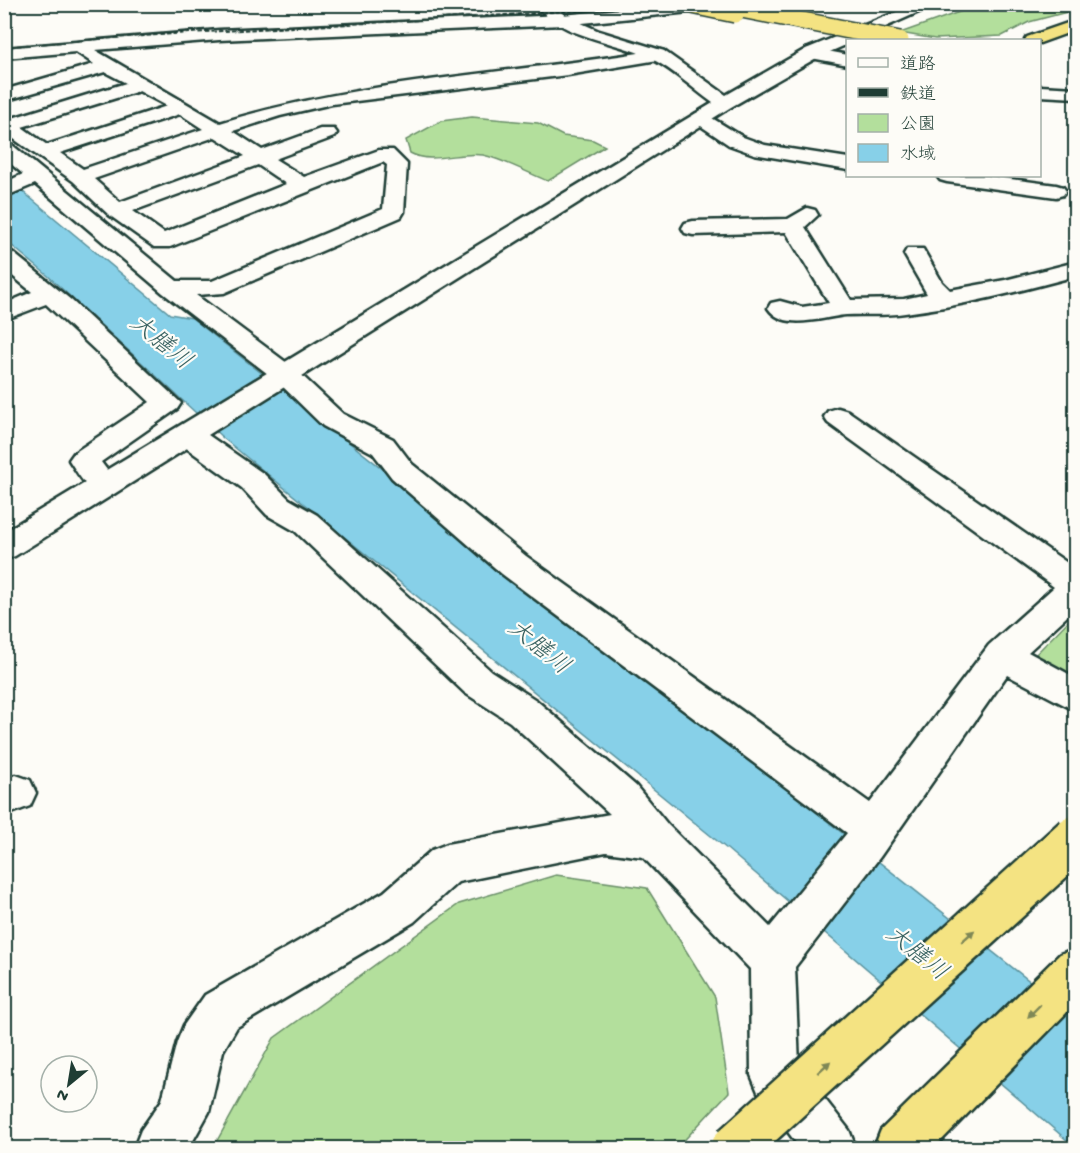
<svg xmlns="http://www.w3.org/2000/svg" width="1080" height="1153" viewBox="0 0 1080 1153" font-family="'Gochi Hand','Klee One',sans-serif">
<rect width="100%" height="100%" fill="#fdfcf7"/>
<filter id="ink" filterUnits="userSpaceOnUse"><feTurbulence type="fractalNoise" baseFrequency=".0167" numOctaves="2"/><feDisplacementMap in="SourceGraphic" scale="12" xChannelSelector="R" yChannelSelector="G"/><feConvolveMatrix kernelMatrix="1 2 1 2 8 2 1 2 1" color-interpolation-filters="sRGB"/></filter>
<g filter="url(#ink)">
<g fill="#b3df9c" stroke="#698e68" stroke-width="1.5">
<path d="M979,5H1075V10L1029,22L1002,36L935,39L900,33Z"/>
<path d="M472,117L538,123L563,136L593,140L605,146L548,181C528,173 505,160 483,155C459,151 432,165 410,153L406,140L441,121Z"/>
<path d="M1075,614V681L1034,656Z"/>
<path d="M556,875L647,888L715,997L729,1092L677,1148H213L274,1038L459,904Z"/>
</g>
<path fill="#87d0e8" stroke="#5d95a0" stroke-width="1.5" d="M4,176L170,314L192,318L1075,1017V1147L727,849L223,438L47,275L5,240Z"/>
<g fill="none" stroke-linecap="round" stroke-linejoin="round">
<defs>
<g id="minor">
<path d="M670,4H726L719,9L563,25L219,40L95,50L220,123C361,79 512,74 658,50L664,51L666,55L658,60L568,75L332,104L280,116L233,131L262,150L320,129H334L337,133L334,137L275,159L304,177L379,150H393L407,164L404,212L401,217L224,293L196,295L295,369L343,414L393,439L412,464L526,556L870,803L989,645L1054,587L828,423L824,417L828,411L838,408L848,411L1076,569V608L1028,652L1076,678V711L1007,675L880,857L795,967L799,1066L849,1130L856,1148H800L758,1092L751,1075L750,969L643,857L606,852L458,882L414,922L237,1027L223,1051L209,1112L189,1148H134L141,1130L162,1100L177,1042L184,1025L205,995L384,892L432,850L447,844L610,814L510,722L465,693L295,531L267,515L242,488L178,442L174,435L178,428L188,426L198,428L264,474L289,499L317,515L491,671L536,700L636,786L668,825L770,927L847,833L502,574L392,478L373,453L323,426L277,381L163,293L35,184L4,197V183L23,174L4,158V142L11,144L177,281H212L383,209L387,165L383,162L170,247H154L109,215L73,181L4,132V117L9,119L126,83L105,72L4,101V90L94,64L76,52L4,58V48L219,30L563,15ZM139,91L167,106L47,145L22,127ZM180,114L203,129L83,169L60,153ZM215,137L245,156L120,202L94,179ZM258,165L286,184L164,233L133,211Z"/>
<path d="M812,48L848,55V65L806,57L804,53L806,49Z"/>
<path d="M1040,86L1076,88V98L1040,96Z"/>
<path d="M702,112L743,137L765,145L848,158V170L754,154L729,145L695,122L693,118L695,114Z"/>
<path d="M937,176H988L1056,185L1063,187L1066,191L1063,195L1056,197L947,182L940,180Z"/>
<path d="M807,208L815,210L818,215L805,227L851,300L904,299L927,294L904,254L907,249H923L942,282L950,290L1005,280L1076,262V276C1020,291 963,306 905,313C886,316 865,314 846,315C823,317 784,332 768,308L771,303L780,301L802,307L829,303L786,232L693,235L685,233L682,228L685,223L693,221L788,219Z"/>
<path d="M4,250L12,252L71,300L181,403L177,409L101,462L119,486L115,493C91,500 81,478 69,460L74,453L150,402L46,304L4,320V304L32,292L4,269Z"/>
<path d="M16,775L30,780L36,793L30,806L4,816V779Z"/>
</g>
<path id="tertiary" d="M535,4H552L568,17L599,31L664,51L726,95L806,49L916,4H937L856,40H848V44L818,57L731,107L15,556L4,560V532L713,103C693,89 674,70 652,59C614,39 564,40 535,4Z"/>
<g id="motorway">
<path d="M1076,20V30L1040,43V40H1025L1027,37Z"/>
<path d="M1076,948V1003L934,1148H874L881,1130L1060,954Z"/>
</g>
</defs>
<use href="#minor" stroke="#1f3d34" stroke-width="5"/>
<use href="#tertiary" stroke="#1f3d34" stroke-width="5"/>
<use href="#motorway" stroke="#1f3d34" stroke-width="5"/>
<use href="#minor" fill="#fdfcf7" fill-rule="evenodd"/>
<use href="#tertiary" fill="#fdfcf7" fill-rule="evenodd"/>
<use href="#motorway" fill="#f4e382" fill-rule="evenodd"/>
<path stroke="#1f3d34" stroke-width="2" stroke-dasharray="4.5 2" stroke-linecap="butt" d="M4,47C220,27 436,23 652,4"/>
<defs>
<g id="motorway-bridge-far1">
<path d="M687,4L735,14"/>
<path d="M716,4L900,40"/>
</g>
<path id="motorway-bridge" d="M734,1148L1076,838"/>
</defs>
<use href="#motorway-bridge-far1" stroke="#1f3d34" stroke-width="20" stroke-linecap="butt"/>
<use href="#motorway-bridge" stroke="#1f3d34" stroke-width="50" stroke-linecap="butt"/>
<use href="#motorway-bridge-far1" stroke="#f4e382" stroke-width="17"/>
<use href="#motorway-bridge" stroke="#f4e382" stroke-width="45"/>
</g>
<defs><path id="oneway-solid" d="M-6-.8H1V-3.2L6.5 0L1 3.2V.8H-6Z" transform="scale(1.5)"/></defs>
<g fill="#7f8857">
<use href="#oneway-solid" transform="translate(968 936) rotate(-42)"/>
<use href="#oneway-solid" transform="translate(1034 1011) rotate(135)"/>
<use href="#oneway-solid" transform="translate(824 1067) rotate(-42)"/>
</g>
</g>
<g text-anchor="middle" stroke-width="4.5" stroke-linejoin="round" paint-order="stroke">
<g font-size="24" font-style="italic" fill="#396261" stroke="#fdfcf7">
<text transform="translate(162 341) rotate(39)" y="8">大膳川</text>
<text transform="translate(540 646) rotate(39)" y="8">大膳川</text>
<text transform="translate(918 952) rotate(39)" y="8">大膳川</text>
</g>
</g>
<rect width="1080" height="1153" fill="none" stroke="#fdfcf7" stroke-width="24"/>
<rect x="12" y="12" width="1056" height="1129" fill="none" stroke="#1f3d34" stroke-width="2" filter="url(#ink)"/>
<rect x="846" y="39" width="195" height="138" fill="#fdfcf7" stroke="#a4b0a9" stroke-width="1.5"/>
<rect x="858" y="58" width="30" height="9" fill="#fdfcf7" stroke="#a4b0a9" stroke-width="1.5"/>
<text x="900" y="69" font-size="18" fill="#1f3d34">道路</text>
<rect x="858" y="88" width="30" height="9" fill="#1f3d34" stroke="#a4b0a9" stroke-width="1.5"/>
<text x="900" y="99" font-size="18" fill="#1f3d34">鉄道</text>
<rect x="858" y="114" width="30" height="18" fill="#b3df9c" stroke="#a4b0a9" stroke-width="1.5"/>
<text x="900" y="129" font-size="18" fill="#1f3d34">公園</text>
<rect x="858" y="144" width="30" height="18" fill="#87d0e8" stroke="#a4b0a9" stroke-width="1.5"/>
<text x="900" y="159" font-size="18" fill="#1f3d34">水域</text>
<g transform="translate(69 1084) rotate(210)"><circle r="28" fill="#fdfcf7" stroke="#a4b0a9" stroke-width="1.5"/>
<path d="M0-4.5L10 22L0 15L-10 22Z" fill="#1f3d34"/>
<text y="-9" font-size="16" font-weight="bold" text-anchor="middle" fill="#1f3d34">N</text>
</g>
</svg>
